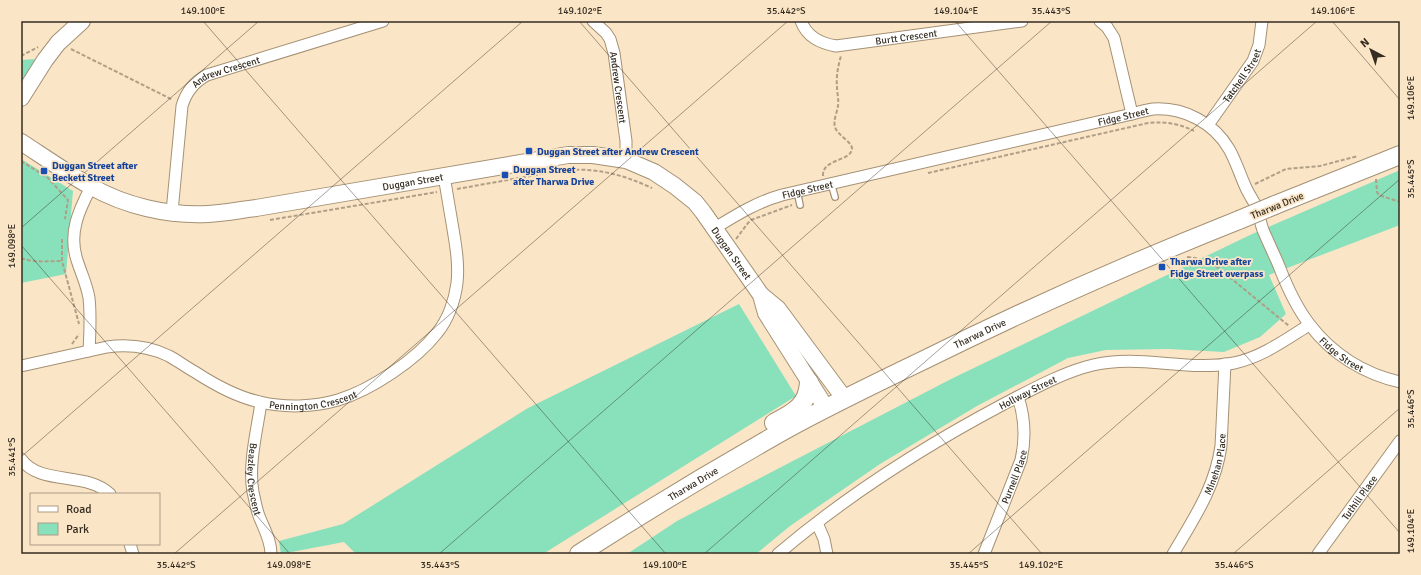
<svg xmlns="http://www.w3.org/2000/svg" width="1421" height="575" viewBox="0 0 1421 575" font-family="Signika,sans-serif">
<rect width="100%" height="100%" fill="#fbe5c7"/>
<g fill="#88e1bb">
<path d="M36,59L21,87V60Z"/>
<path d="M21,159L73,191L66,274L21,283Z"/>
<path d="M1400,170V225L1269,275L1286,314L1260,337L1224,352L1169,349L1106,350L1068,358L977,406L880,464L790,526L756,554H627L677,521L953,378L1250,235Z"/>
<path d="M739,304L796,396L543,554H356L344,542L281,554L279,541L343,524L528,408Z"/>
</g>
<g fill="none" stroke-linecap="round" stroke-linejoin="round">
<defs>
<g id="lane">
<path d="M831,183L835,197"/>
<path d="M797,191L800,205"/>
</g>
<g id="street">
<path id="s1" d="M593,21L606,33L610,39L614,53L626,141V160"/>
<path id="s2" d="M801,21C807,37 820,43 836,46L1022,21"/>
<path d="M1100,21L1107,27L1114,38L1132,114"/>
<path id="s3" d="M1208,125L1253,61L1259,45L1262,21"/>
<path id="s4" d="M172,212L182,106C186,92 194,82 207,75L383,21"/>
<path id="s5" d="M715,228C736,215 757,202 782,195L1132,114C1139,112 1146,110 1153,109C1184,107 1214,123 1229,149C1236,161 1240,175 1246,188C1249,194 1252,199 1255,204C1259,212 1260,222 1263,230C1268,242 1274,254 1279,266C1287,287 1296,307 1310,325C1332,354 1364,374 1400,382"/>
<path d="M89,351C90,333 91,315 89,298C87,285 81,273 77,260C68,233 79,210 91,187"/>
<path id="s6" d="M21,366L107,347C129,344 150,347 169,356C178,361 186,367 195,372C215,385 236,397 260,402C285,408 314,407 338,400C371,390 416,360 437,333C448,320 455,300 457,283C459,265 456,247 453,229C450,211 447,194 444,176"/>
<path id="s7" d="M261,403C257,430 248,465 253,492C255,500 256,508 259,516C264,529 271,540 271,554"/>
<path d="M21,459C40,486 86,471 110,494"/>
<path d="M817,523L824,539L827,554"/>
<path d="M130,544L133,554"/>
<path id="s8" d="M778,554C846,496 923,447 1002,405C1029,391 1063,372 1093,365C1140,354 1188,372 1234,363C1262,357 1285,340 1309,325"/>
<path id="s9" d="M984,554L1021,460C1026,438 1025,418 1018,397"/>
<path id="s10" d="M1173,554C1194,518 1215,488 1221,446L1225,364"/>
<path id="s11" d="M1318,554L1400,441"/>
</g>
<g id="secondary">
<path d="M21,98L45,60L58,43L82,21"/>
<path id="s12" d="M21,142C44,157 67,173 90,186C125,206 168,216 208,214C224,213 240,210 256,208L568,155H593L626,160L654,172L675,186L695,202L703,212L761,295L778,309L844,398"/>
<path d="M761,295L766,313L826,408"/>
</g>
<g id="primary">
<path d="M1275,205L1400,155"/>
<path d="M774,423C793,413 808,406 809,382"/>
<path id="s13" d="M579,554C646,511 714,470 783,431C830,405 878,382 926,359C1029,308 1133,262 1239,220"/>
</g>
</defs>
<use href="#lane" stroke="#a49174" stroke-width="8"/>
<use href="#street" stroke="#a49174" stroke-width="13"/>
<use href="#secondary" stroke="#a49174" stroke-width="18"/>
<use href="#primary" stroke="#a49174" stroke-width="20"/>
<g stroke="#af9f87" stroke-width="2" stroke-dasharray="4 2" stroke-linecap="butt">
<path d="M71,49L173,100"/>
<path d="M21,56L38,47"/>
<path d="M21,161L48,178L68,200L65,219"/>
<path d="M928,173L1148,123C1165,121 1180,124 1194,131"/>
<path d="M823,176C822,158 852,162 852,148C851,141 837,135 835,127C833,121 837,112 838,106C839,100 837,93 837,87C836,77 838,66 841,56"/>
<path d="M1376,179L1377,192L1379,195L1400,202"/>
<path d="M1255,184L1286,169L1320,166L1358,156"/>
<path d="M457,189L564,170C598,168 621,174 652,188"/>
<path d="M270,220L437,192"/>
<path d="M62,239V261L79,324"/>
<path d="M736,239L748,223L751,220L792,205"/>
<path d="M1187,257C1198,258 1207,261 1216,266L1289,326"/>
<path d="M21,258C35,263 48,261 62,261"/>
<path d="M72,344L79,334"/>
</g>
<use href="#lane" stroke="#fff" stroke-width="5.5"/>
<use href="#street" stroke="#fff" stroke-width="11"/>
<use href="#secondary" stroke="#fff" stroke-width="16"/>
<use href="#primary" stroke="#fff" stroke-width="18"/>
<defs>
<path id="primary-bridge" d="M1239,220L1275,205"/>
</defs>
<use href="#primary-bridge" stroke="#a49174" stroke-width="20" stroke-linecap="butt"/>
<use href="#primary-bridge" stroke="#fff" stroke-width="18"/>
</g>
<path fill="none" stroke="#352d21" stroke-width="1" stroke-opacity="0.45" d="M203,21L666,554M579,21L1042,554M955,21L1400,533M1332,21L1400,100M21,228L259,21M21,245L290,554M21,457L523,21M174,554L788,21M439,554L1052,21M704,554L1317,21M968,554L1400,179M1233,554L1400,408"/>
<g fill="#1a4fb4" stroke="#fbe5c7" stroke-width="1.5">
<rect x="525" y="147" width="8" height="8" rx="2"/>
<rect x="40" y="167" width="8" height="8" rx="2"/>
<rect x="501" y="171" width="8" height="8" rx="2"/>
<rect x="1158" y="263" width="8" height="8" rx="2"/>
</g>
<g text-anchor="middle" stroke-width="3.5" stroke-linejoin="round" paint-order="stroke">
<g font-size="10" fill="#352d21" stroke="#fbe5c7">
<text dy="4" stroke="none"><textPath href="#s2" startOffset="116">Burtt Crescent</textPath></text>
<text dy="4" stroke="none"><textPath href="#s4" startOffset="166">Andrew Crescent</textPath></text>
<text dy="4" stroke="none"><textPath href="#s3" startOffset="60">Tatchell Street</textPath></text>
<text dy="4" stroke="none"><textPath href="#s1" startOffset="74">Andrew Crescent</textPath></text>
<text dy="4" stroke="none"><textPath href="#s5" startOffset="425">Fidge Street</textPath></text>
<text dy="4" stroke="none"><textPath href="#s12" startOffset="412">Duggan Street</textPath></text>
<text dy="4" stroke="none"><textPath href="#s5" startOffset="101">Fidge Street</textPath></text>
<text transform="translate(1277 205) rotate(-22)" y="4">Tharwa Drive</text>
<text dy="4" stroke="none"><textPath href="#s12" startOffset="772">Duggan Street</textPath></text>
<text dy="4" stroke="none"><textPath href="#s13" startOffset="458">Tharwa Drive</textPath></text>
<text dy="4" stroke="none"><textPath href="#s5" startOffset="784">Fidge Street</textPath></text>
<text dy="4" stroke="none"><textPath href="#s8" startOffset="298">Hollway Street</textPath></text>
<text dy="4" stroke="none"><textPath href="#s6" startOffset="308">Pennington Crescent</textPath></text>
<text dy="4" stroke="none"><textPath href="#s10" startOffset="100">Minehan Place</textPath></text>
<text dy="4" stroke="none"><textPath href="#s9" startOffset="83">Purnell Place</textPath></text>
<text dy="4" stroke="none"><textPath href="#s7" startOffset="77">Beazley Crescent</textPath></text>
<text dy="4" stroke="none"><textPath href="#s13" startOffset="134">Tharwa Drive</textPath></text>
<text dy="4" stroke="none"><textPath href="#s11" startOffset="70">Tuthill Place</textPath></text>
</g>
<g font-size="10" font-weight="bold" fill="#164399" stroke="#fbe5c7" text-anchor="start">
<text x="537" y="155">Duggan Street after Andrew Crescent</text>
<text x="52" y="169">Duggan Street after<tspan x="52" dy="12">Beckett Street</tspan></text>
<text x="513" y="173">Duggan Street<tspan x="513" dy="12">after Tharwa Drive</tspan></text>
<text x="1170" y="265">Tharwa Drive after<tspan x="1170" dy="12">Fidge Street overpass</tspan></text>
</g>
</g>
<rect width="1421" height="575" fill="none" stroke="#fbe5c7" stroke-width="44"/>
<rect x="30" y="493" width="130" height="52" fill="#fbe5c7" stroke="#ac9b85"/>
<rect x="38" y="506" width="20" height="6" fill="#ffffff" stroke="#ac9b85"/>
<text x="66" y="513" font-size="12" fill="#352d21">Road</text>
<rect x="38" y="523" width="20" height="12" fill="#88e1bb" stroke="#ac9b85"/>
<text x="66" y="533" font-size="12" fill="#352d21">Park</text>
<g transform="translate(1371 50) rotate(319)" stroke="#fbe5c7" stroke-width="3" paint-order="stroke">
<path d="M0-3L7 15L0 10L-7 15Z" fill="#352d21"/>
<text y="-6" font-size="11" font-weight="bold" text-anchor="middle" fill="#352d21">N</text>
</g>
<rect x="22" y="22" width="1377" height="531" fill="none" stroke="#352d21" stroke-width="1.5"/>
<g font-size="10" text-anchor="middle" fill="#352d21">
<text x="203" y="14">149.100°E</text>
<text x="580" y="14">149.102°E</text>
<text x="786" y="14">35.442°S</text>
<text x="956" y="14">149.104°E</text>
<text x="1051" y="14">35.443°S</text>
<text x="1333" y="14">149.106°E</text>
<text transform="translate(1410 98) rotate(-90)" y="4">149.106°E</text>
<text transform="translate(1410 179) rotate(-90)" y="4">35.445°S</text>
<text transform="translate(11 246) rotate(-90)" y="4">149.098°E</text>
<text transform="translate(1410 409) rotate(-90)" y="4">35.446°S</text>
<text transform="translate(11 457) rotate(-90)" y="4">35.441°S</text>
<text transform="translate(1410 531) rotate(-90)" y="4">149.104°E</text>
<text x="176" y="568">35.442°S</text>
<text x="289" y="568">149.098°E</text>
<text x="440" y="568">35.443°S</text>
<text x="665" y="568">149.100°E</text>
<text x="969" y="568">35.445°S</text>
<text x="1041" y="568">149.102°E</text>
<text x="1234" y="568">35.446°S</text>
</g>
</svg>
